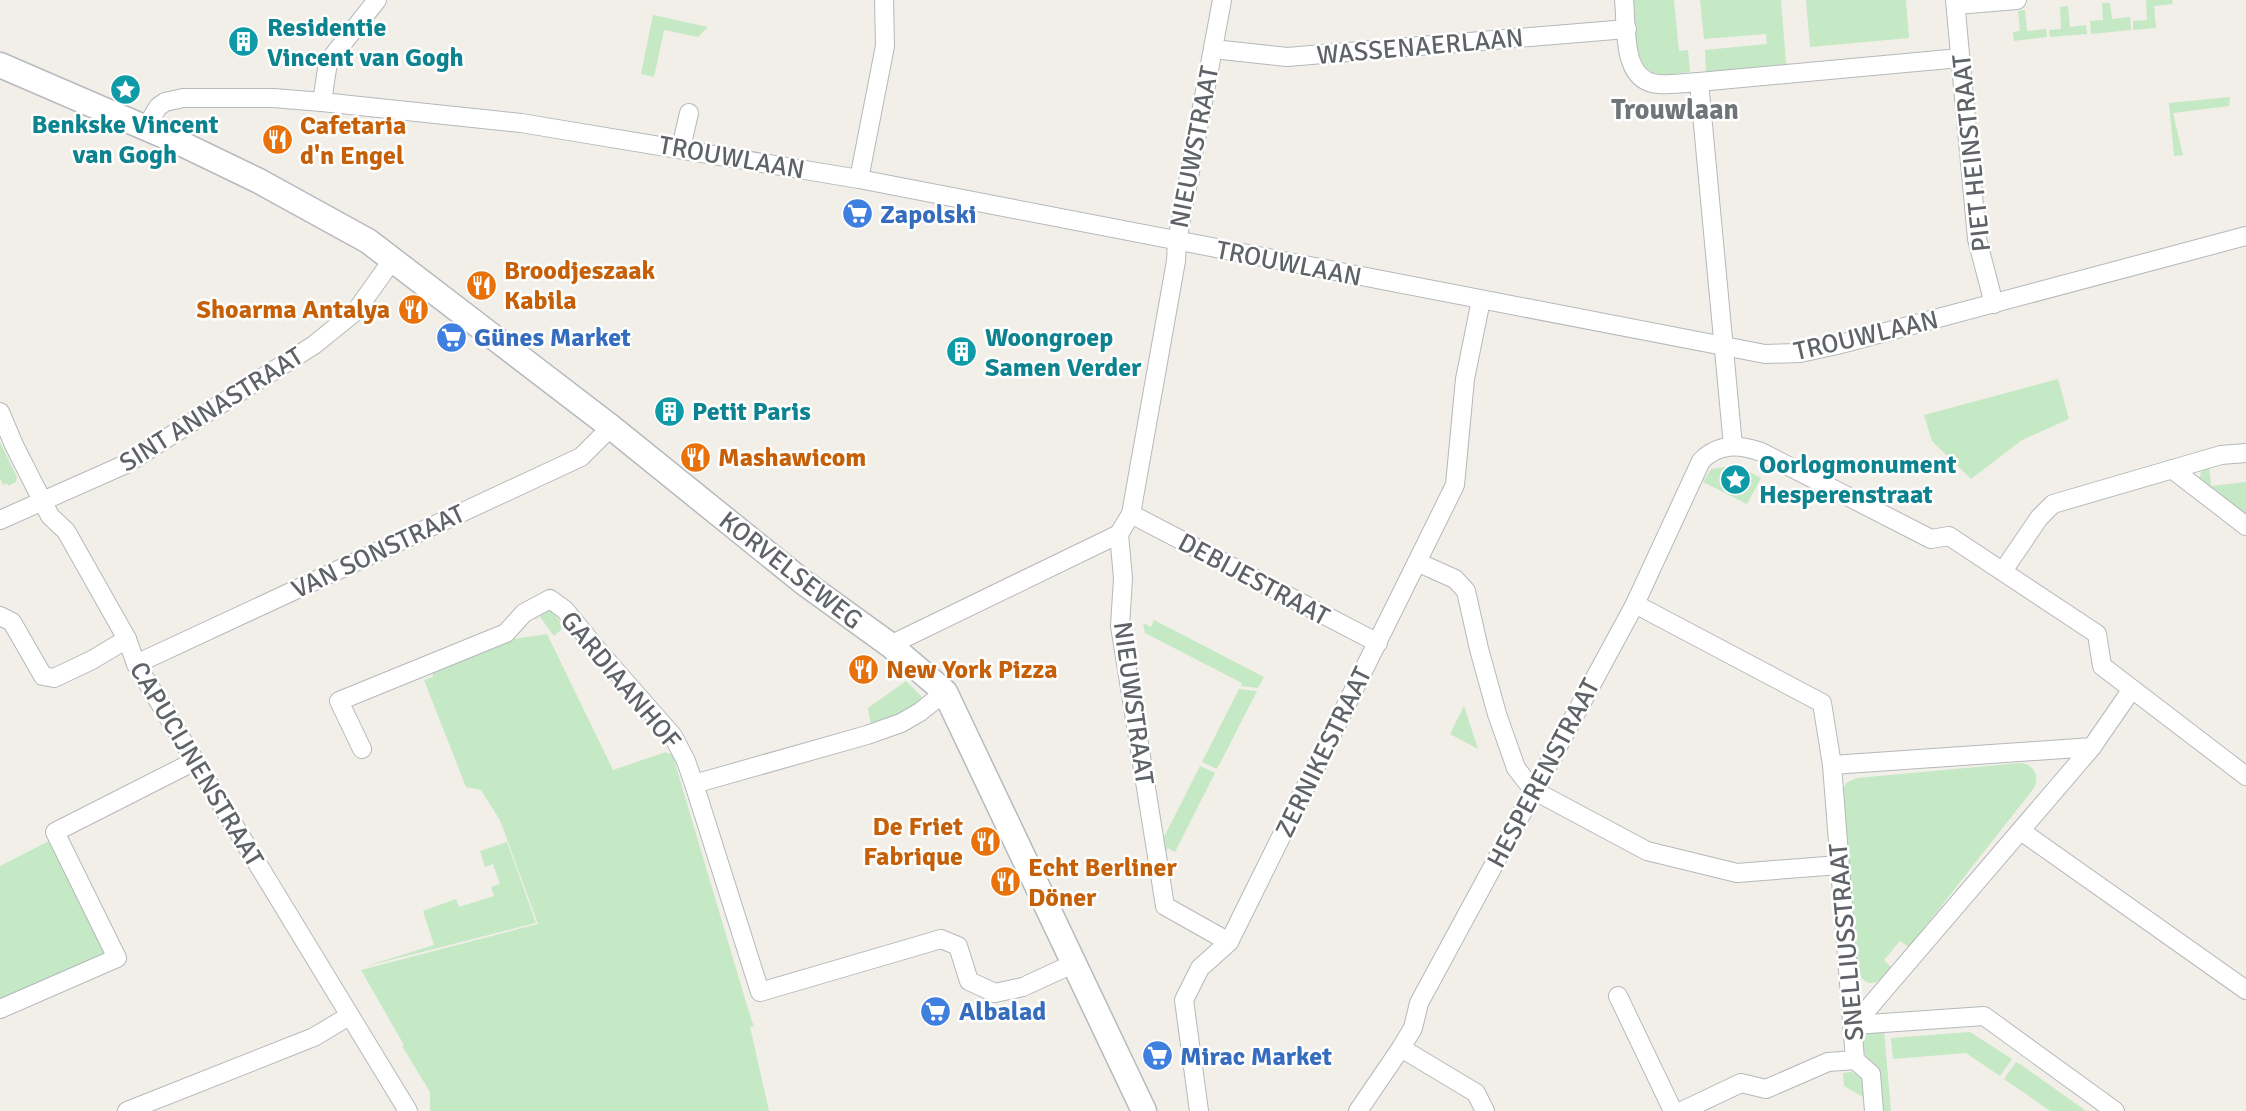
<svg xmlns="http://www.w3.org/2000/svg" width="2246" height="1111" viewBox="0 0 2246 1111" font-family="Signika,sans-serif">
<rect width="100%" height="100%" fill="#f1efe8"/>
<g fill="#c5e8c5">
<path d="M1633,0H1674L1679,51L1688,50L1690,72C1680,73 1667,76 1657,74C1632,68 1635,20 1633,0Z"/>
<path d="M1700,0H1781L1786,63L1791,65L1706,72L1705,50L1767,44L1766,34L1704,39Z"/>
<path d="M1806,0H1906L1909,38L1810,47Z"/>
<path d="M2146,0H2172L2173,4L2154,6L2156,28L2133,30V21L2147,20Z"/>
<path d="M2102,3H2110L2112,19L2130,17L2131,30L2091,34L2090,21L2103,20Z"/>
<path d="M2068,6L2070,27L2086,25L2087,34L2050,37L2049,30L2061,29L2060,7Z"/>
<path d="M2025,10L2027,31L2046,29L2047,37L2014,41L2013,32L2020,31L2018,11Z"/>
<path d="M653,15L708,27L698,37L664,30L654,77L641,74Z"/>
<path d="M2230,97L2229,106L2173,113L2183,155L2174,156L2169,103Z"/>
<path d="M2058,379L2069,419L2022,440L1971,479L1932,441L1924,415Z"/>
<path d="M0,442L17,477L16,482L8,486L7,483L3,485L0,478Z"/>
<path d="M1736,465L1761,478L1747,504L1703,482L1711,469Z"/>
<path d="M2209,467L2211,486L2246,482V520L2199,481L2201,472Z"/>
<path d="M551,611L565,626L554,636L538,614V618L535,619L533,616L526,619L511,640C523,621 528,613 551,611Z"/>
<path d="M1154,620L1264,677L1258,688L1241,686L1242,683L1145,633L1143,623L1151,627Z"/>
<path d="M547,634L613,770L666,752L668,754L672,753L748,1009L778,1098L754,1026L750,1027L769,1111H430V1092L402,1046L404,1045L361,970L538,924L500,820L481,790L466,787L424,680L433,677L432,672L514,639Z"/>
<path d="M906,681L925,700L920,705L871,725L868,708Z"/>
<path d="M1239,689L1257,691L1217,769L1202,762Z"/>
<path d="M1464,706L1478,749L1450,734Z"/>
<path d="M2020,763C2034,764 2040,776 2034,788L1909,947L1900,941L1884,960L1892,968C1881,981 1866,994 1858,969L1843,790L1846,783L1857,778Z"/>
<path d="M1200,766L1215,773L1175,852L1168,848L1165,854L1163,839Z"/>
<path d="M51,840L108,954L0,1002V866Z"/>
<path d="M507,842L536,923L363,967L434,945L423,911L456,899L459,907L494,896L491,887L500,884L493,864L485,867L480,851Z"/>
<path d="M1884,1031L1891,1111H1883L1880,1078L1863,1051L1862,1040L1867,1034Z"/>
<path d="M1970,1032L2012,1059L2000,1076L1966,1053L1893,1059L1891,1038Z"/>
<path d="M2016,1062L2020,1064L2086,1111H2050L2004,1079Z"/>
<path d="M1851,1072C1864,1075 1866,1086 1863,1097L1844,1086L1843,1073Z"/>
</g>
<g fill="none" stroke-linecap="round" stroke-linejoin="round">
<defs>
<g id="street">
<path d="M1624,0C1627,28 1621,82 1659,84C1672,85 1686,83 1699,82L1733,446"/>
<path d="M1955,0L1977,239L1994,304"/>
<path d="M1956,5L2017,0"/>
<path d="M1213,49L1287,57L1627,29"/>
<path d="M1699,82L1960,58"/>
<path d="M322,102L328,62L377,0"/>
<path d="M145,129L158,107L165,102L183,98H273L322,102L521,123L859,179L1765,354L1800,353L1837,345L2246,236"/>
<path d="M681,148L689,113"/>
<path d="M859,179L885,46L884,0"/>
<path d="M1481,300L1465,379L1455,485L1417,562L1455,579L1466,591L1479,649L1497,714L1516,768L1533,790L1647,851L1737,873L1839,865"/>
<path d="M0,412L14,445L50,516L66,531L127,639L136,664L408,1111"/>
<path d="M2172,469L2246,526"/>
<path d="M1131,514L1378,643"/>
<path d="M0,520L126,464L314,345L356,311L393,259"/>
<path d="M2003,571L2039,518L2053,504L2221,455L2246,453"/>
<path d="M1635,604L1822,703L1832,765L1855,1060L1871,1074L1874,1111"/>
<path d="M0,616L12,622L43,676L54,678L92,660L127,639"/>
<path d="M890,645L1119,534"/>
<path d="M136,664L581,457L611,427"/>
<path d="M362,749L339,701L506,633L524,613L550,599L565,610L601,654L673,736L686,761L694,784L867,735L901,723L920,712L945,692"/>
<path d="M1832,765L2092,747L2132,689"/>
<path d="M694,784L760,992L941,939L958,946L969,981L995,993L1023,987"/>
<path d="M2021,831L2246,990"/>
<path d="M1229,942L1417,562"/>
<path d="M1027,985L1075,963"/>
<path d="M1618,996L1673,1111"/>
<path d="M0,1009L117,958L55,832L195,761"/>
<path d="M1854,1025L2092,747"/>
<path d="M1854,1025L1984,1016L2115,1111"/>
<path d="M1401,1048L1476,1093L1485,1111"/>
<path d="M127,1111L314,1037L349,1016"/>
<path d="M1199,1111L1184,1000L1200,968L1229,942L1165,906L1120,626L1123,578L1119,534L1131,514L1176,261L1177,241L1222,0"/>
<path d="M1358,1111L1401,1048L1413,1028L1419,1003L1635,604L1701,461C1718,443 1739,444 1761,452L1931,539L1949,536L2097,634L2102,666L2246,776"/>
<path d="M1682,1111L1741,1083L1766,1089L1828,1062L1855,1060"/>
</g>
<path id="secondary" d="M0,65L176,141L259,181L368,241L611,427L803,582L890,645L945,692L1144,1111"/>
</defs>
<use href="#street" stroke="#b5b8bc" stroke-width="20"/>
<use href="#secondary" stroke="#b6babf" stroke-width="27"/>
<use href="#street" stroke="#fff" stroke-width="18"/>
<use href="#secondary" stroke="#fff" stroke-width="24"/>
</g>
<defs>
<symbol id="building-disc" viewBox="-11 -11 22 22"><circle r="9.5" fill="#0f9aa8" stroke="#fff"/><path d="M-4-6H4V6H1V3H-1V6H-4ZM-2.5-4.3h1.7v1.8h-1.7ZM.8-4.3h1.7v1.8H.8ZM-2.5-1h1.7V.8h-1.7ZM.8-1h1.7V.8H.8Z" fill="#fff"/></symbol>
<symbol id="sight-disc" viewBox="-11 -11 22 22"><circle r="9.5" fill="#0f9aa8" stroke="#fff"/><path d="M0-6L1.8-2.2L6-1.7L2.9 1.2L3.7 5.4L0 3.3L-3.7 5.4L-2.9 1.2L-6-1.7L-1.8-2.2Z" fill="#fff"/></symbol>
<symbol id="restaurant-disc" viewBox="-11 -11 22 22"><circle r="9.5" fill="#e8710a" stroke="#fff"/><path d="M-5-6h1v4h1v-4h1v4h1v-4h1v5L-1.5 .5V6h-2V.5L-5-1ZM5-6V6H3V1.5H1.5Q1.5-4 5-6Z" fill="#fff"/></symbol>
<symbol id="supermarket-disc" viewBox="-11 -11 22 22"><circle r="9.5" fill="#3f7fe0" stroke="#fff"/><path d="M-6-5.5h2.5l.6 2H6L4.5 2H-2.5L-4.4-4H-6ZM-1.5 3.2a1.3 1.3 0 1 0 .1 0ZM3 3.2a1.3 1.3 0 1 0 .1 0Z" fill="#fff"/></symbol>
</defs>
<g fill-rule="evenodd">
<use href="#building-disc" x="226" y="24" width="35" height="35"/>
<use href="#sight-disc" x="108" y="72" width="35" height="35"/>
<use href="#restaurant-disc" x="260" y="122" width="35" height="35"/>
<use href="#supermarket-disc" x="840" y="196" width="35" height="35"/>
<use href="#restaurant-disc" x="464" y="268" width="35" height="35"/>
<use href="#restaurant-disc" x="396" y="292" width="35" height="35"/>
<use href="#supermarket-disc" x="434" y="320" width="35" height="35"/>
<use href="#building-disc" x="944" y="334" width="35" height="35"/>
<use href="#building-disc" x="652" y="394" width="35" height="35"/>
<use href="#restaurant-disc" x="678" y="440" width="35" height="35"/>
<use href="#sight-disc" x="1718" y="462" width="35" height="35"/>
<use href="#restaurant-disc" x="846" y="652" width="35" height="35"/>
<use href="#restaurant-disc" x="968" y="824" width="35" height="35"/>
<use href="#restaurant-disc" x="988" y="864" width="35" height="35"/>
<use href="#supermarket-disc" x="918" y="994" width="35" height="35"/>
<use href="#supermarket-disc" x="1140" y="1038" width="35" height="35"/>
</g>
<g text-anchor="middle" stroke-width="5" stroke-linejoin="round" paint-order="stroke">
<g font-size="26" font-weight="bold" fill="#0d838f" stroke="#fff" text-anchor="start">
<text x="267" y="36">Residentie<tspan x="267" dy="30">Vincent van Gogh</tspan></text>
<text x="125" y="133" text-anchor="middle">Benkske Vincent<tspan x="125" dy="30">van Gogh</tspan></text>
<text x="985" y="346">Woongroep<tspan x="985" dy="30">Samen Verder</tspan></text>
<text x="692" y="420">Petit Paris</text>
<text x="1759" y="473">Oorlogmonument<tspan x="1759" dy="30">Hesperenstraat</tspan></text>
</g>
<g font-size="26" fill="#5f6368" stroke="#fff">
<text transform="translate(1420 46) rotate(-5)" y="9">WASSENAERLAAN</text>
<text transform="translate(1194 147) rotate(-79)" y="9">NIEUWSTRAAT</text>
<text transform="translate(1971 153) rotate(-96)" y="9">PIET HEINSTRAAT</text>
<text transform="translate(732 157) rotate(10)" y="9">TROUWLAAN</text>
<text transform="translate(1289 263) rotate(11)" y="9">TROUWLAAN</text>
<text transform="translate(1866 335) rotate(-13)" y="9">TROUWLAAN</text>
<text transform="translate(211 409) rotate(-32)" y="9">SINT ANNASTRAAT</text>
<text transform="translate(378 551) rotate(-25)" y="9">VAN SONSTRAAT</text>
<text transform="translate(791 570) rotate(38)" y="9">KORVELSEWEG</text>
<text transform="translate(1254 579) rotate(28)" y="9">DEBIJESTRAAT</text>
<text transform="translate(621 680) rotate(50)" y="9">GARDIAANHOF</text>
<text transform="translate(1134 703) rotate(82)" y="9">NIEUWSTRAAT</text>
<text transform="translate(1323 752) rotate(-64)" y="9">ZERNIKESTRAAT</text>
<text transform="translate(197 764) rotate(59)" y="9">CAPUCIJNENSTRAAT</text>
<text transform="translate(1543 773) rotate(-62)" y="9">HESPERENSTRAAT</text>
<text transform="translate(1846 942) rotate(-95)" y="9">SNELLIUSSTRAAT</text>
</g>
<g font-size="26" font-weight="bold" fill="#c56008" stroke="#fff" text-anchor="start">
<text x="300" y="134">Cafetaria<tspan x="300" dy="30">d'n Engel</tspan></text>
<text x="504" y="279">Broodjeszaak<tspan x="504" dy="30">Kabila</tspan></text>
<text x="390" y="318" text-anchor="end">Shoarma Antalya</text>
<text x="718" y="466">Mashawicom</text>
<text x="886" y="678">New York Pizza</text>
<text x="963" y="835" text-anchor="end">De Friet<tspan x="963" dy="30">Fabrique</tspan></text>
<text x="1028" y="876">Echt Berliner<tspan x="1028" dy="30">Döner</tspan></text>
</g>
<g font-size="26" font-weight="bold" fill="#366cbe" stroke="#fff" text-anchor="start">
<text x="880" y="223">Zapolski</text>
<text x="474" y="346">Günes Market</text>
<text x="959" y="1020">Albalad</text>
<text x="1180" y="1065">Mirac Market</text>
</g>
<g font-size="28" font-weight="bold" fill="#70757a" stroke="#fff">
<text x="1675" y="119">Trouwlaan</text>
</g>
</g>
</svg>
